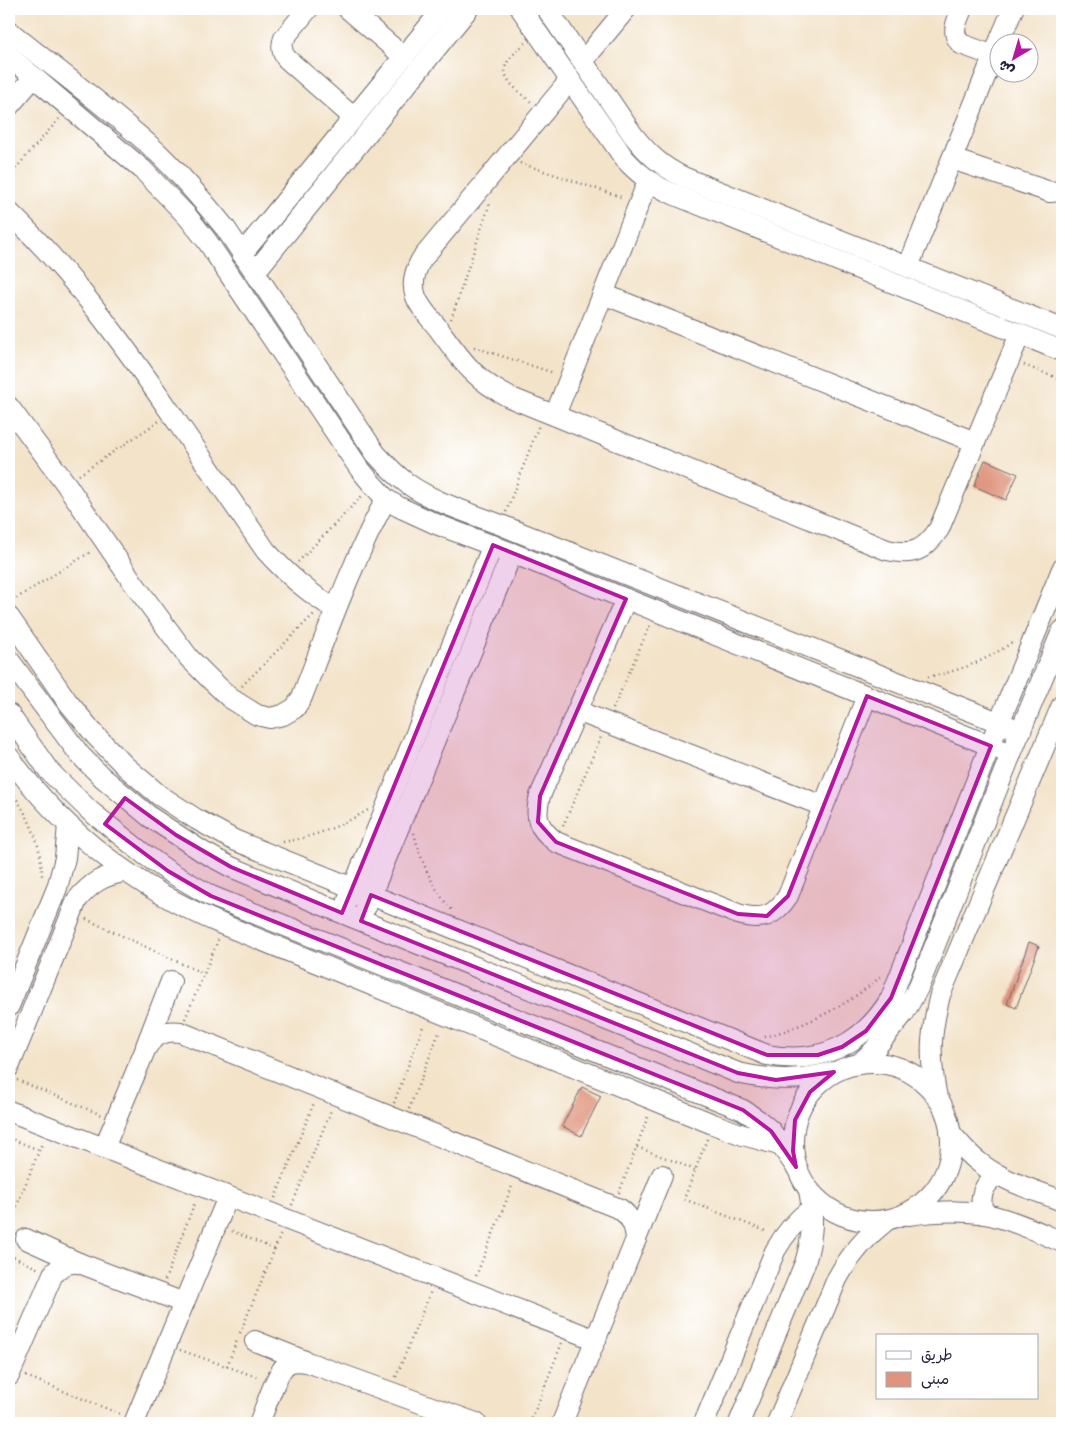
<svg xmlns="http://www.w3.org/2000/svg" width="1071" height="1432" viewBox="0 0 1071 1432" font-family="'Playpen Sans','Playpen Sans Arabic',sans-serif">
<rect width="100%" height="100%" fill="#fff"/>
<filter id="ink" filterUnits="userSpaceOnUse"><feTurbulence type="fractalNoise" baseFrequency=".02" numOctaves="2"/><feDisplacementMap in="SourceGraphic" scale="10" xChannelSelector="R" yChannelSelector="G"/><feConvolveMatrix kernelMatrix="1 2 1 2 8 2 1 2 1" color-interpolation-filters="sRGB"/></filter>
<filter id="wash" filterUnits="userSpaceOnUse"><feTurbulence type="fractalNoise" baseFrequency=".0096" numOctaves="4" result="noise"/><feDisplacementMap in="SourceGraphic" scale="20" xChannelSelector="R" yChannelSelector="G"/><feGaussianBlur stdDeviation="1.12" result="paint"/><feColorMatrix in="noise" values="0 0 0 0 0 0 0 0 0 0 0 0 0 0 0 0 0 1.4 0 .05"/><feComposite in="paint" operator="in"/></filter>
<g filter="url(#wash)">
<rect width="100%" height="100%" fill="#f3e3c9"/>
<g id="blocks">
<g fill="#df947d">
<path d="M985,460L1018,474L1006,500L974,486Z"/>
<path d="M1029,942L1039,946L1016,1008L1007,1004Z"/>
<path d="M582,1087L601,1096L581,1136L562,1126Z"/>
</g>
</g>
</g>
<g filter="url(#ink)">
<use href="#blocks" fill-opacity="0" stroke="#6b666d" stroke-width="1"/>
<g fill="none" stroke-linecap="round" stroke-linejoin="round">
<defs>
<g id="minor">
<path d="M308,9L284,38C281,46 281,52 287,59L354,118"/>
<path d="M348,9L404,57"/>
<path d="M521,9L624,158C639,175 654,186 675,195L1062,351"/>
<path d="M547,9L633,135C648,154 661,166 683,177L1062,329"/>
<path d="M962,9C957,21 950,33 961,44L994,56"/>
<path d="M9,31C58,71 110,109 157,152C182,176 204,202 226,229L376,454C386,465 396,475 408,484C435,503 470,513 501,525L1021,731"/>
<path d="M999,42L1013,9"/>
<path d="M9,56L142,169L187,216L207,241L359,468L373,485L386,499L399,507L436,524L512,553L1011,754"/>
<path d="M583,61L626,9"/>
<path d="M570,80L421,260C415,271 411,284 416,297C420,308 430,318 438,328C461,359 473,379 509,397L887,550C913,556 924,551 939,529L1020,334"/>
<path d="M9,106L34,77"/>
<path d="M952,159L1050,192L1062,191"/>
<path d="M9,212C71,272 122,342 171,413C203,459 234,505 266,551C289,576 306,591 335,609"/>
<path d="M242,254L443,9"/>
<path d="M908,267L998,45"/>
<path d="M255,272L468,9"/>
<path d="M603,294L975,442"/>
<path d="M9,407L66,484L132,581L160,619L189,658L211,680L230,698L257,715L270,718L283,715L295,708L302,697C328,630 352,562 386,499"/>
<path d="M555,415L648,181"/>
<path d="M626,599L540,796C534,818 538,828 556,842L738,914C762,921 774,917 788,896L867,696"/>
<path d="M9,617L67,701L95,735L126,767L159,795L196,819L234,840L353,888"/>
<path d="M9,660L80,755L102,777L150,817L203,852L231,867L342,913L738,1073C773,1081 799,1081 834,1072"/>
<path d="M577,711L823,806"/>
<path d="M9,714L49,771L90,811L144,854L168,871L211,896L743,1110L758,1120L771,1131L796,1167"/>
<path d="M9,757C65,834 136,888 224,925L713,1124L743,1135L783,1146"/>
<path d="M371,895L767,1055C820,1065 863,1045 891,998L999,723L1062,569"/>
<path d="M348,900L493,545"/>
<path d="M366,907L512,553"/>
<path d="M9,1006L57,888L65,858L68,825"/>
<path d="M146,1046L171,981"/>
<circle cx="872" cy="1142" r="79"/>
<path d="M859,1064L874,1050L904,1013L918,988L1011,754L1062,631"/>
<path d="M9,1067L77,900C91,883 102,876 124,872"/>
<path d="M937,1098C929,1057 930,1035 940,995L1062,705"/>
<path d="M9,1111L596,1340"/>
<path d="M950,1132C959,1143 968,1154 980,1163C1004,1182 1035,1190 1062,1201"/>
<path d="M104,1148L146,1048C154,1035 165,1030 180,1032L620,1209C631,1217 635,1226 636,1239L562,1423"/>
<path d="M984,1214C978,1198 983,1183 999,1175"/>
<path d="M908,1215C938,1211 975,1208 1004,1219C1024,1225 1043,1234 1062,1242"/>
<path d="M26,1239L79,1263"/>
<path d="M636,1239L662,1175"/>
<path d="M255,1341L305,1361"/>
<path d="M9,1376L53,1274C60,1266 68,1262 79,1263L184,1303"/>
<path d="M134,1423L228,1197"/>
<path d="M259,1423C265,1410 276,1372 287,1364C293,1360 300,1361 307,1362L476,1423"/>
<path d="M704,1423L775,1251C785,1233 796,1220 812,1208"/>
<path d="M739,1423L805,1263C813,1236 814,1217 809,1190"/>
<path d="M777,1423L837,1279C850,1255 865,1237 887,1220"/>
</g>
</defs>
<use href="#minor" stroke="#6b666d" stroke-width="22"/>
<g stroke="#6b666d" stroke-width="2.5" stroke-dasharray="1 4" stroke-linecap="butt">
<path d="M525,43C519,49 513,54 508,61C497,78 520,92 531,102"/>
<path d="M520,163L624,198"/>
<path d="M9,176L59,119"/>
<path d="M451,319L490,203"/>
<path d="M474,347L554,373"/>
<path d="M1024,365L1062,380"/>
<path d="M79,475L159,421"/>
<path d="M506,512L539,425"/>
<path d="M298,562L362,496"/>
<path d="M12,601L92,551"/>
<path d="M928,677C960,671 988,660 1014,641"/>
<path d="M242,686L314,614"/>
<path d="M613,709L650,625"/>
<path d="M9,787C29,818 41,839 42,877"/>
<path d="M563,826L601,737"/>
<path d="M414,833C421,861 432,888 452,910"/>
<path d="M283,842C314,837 341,826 368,810"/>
<path d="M86,919L204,974"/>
<path d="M185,1019L219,938"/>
<path d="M765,1037C807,1025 848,1006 881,976"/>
<path d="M17,1080L102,1115"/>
<path d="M394,1103L424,1024"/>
<path d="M409,1109L440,1030"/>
<path d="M9,1138L39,1150"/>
<path d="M707,1139L684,1199L768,1232"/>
<path d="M637,1147L666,1158"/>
<path d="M671,1160L695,1170"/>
<path d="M619,1193L649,1114"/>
<path d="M275,1198L314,1103"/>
<path d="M292,1205L332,1108"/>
<path d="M9,1225L43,1141"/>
<path d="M232,1231L274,1249"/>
<path d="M9,1255L39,1269"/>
<path d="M476,1276L513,1184"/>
<path d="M165,1280L195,1202"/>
<path d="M240,1333L281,1234"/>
<path d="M180,1350L260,1378"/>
<path d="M227,1366L238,1338"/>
<path d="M26,1376L120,1414"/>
<path d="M396,1377L431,1291"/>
<path d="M530,1423L562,1343"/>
</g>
<use href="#minor" stroke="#fff" stroke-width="20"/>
</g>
</g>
<path fill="#b5179e" fill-opacity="0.2" stroke="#b5179e" stroke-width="4" stroke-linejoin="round" d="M493,545L626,599L540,796L538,822L556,842L738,914L767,916L788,896L867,696L991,746L891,998L866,1031L842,1047L818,1055H767L371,895L361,921L738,1073L776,1080L834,1072L810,1092L795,1120L793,1151L796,1167L771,1131L743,1110L211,896L168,871L105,824L125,798L176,835L231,867L342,913Z"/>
<rect width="1071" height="1432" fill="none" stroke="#fff" stroke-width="30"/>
<rect x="876" y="1334" width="162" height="65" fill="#ffffff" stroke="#a7a7b1"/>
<rect x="886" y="1351" width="25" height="8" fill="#ffffff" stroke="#a7a7b1"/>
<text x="921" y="1360" font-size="15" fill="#22223b">طريق</text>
<rect x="886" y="1372" width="25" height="15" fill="#df947d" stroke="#a7a7b1"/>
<text x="921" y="1384" font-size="15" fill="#22223b">مبنى</text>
<g transform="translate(1014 58) rotate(218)"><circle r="24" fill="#ffffff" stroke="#a7a7b1"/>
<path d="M0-4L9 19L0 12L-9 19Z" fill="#b5179e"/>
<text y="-8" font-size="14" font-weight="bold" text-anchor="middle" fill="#22223b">ش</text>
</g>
</svg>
